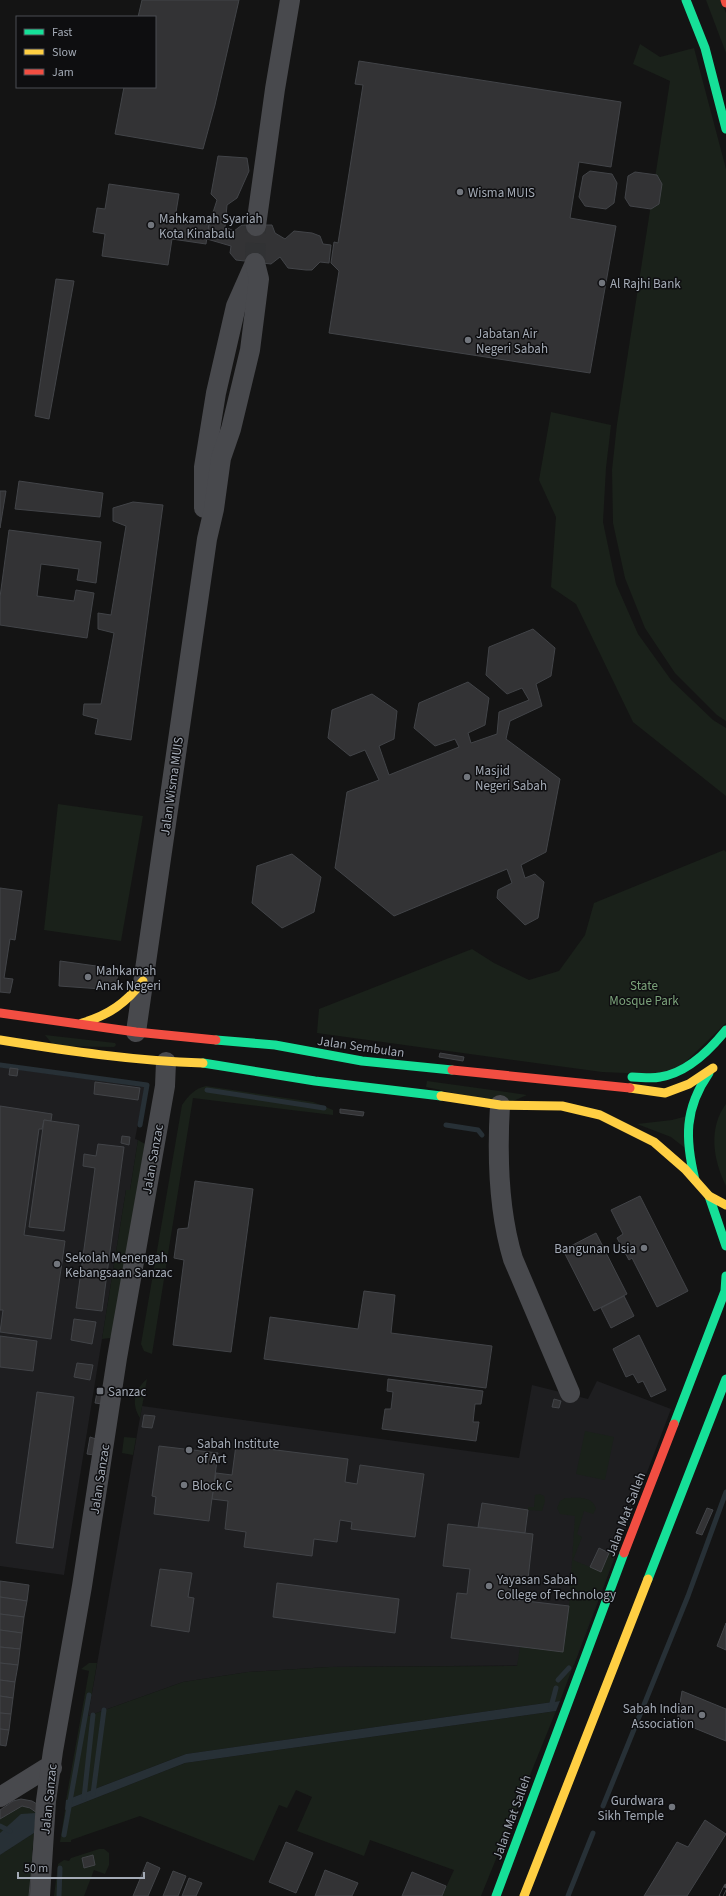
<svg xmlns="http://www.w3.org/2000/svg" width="726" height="1896" viewBox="0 0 726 1896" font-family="'Source Sans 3',sans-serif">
<rect width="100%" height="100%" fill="#141414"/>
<g fill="#1e1e20">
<path d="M0,1067L145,1087L135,1139L138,1140L130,1190H126L64,1575L0,1566Z"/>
<path d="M597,1381L671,1409L574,1665L329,1667L248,1672L183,1682L88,1716L142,1406L519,1458L532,1385L588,1399Z"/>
</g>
<g fill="#1a211a">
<path d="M706,0H720L726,13V53Z"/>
<path d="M640,44L660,57L694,48L726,169V721L717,715L675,673L645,628L625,578L613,523L612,470L617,424L670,81L633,64Z"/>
<path d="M551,412L611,425L606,468L603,522L616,584L638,634L671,680L713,720L726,728V796L633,722L576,604L551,587L556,517L539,480Z"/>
<path d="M58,804L143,816L121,941L44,930Z"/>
<path d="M724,850L726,852V1023L672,1075L602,1072L317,1033L319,1009L472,949L494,963L529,980L559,971L585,935L594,903Z"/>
<path d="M45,1035L115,1043L116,1045L114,1047L54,1046Z"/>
<path d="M427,1081L527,1095L506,1104L426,1087Z"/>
<path d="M206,1086L313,1102L333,1110V1115L193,1098L152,1354L144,1351L141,1344L182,1105C189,1095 194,1089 206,1086Z"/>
<path d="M726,1104V1186C713,1160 708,1128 726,1104Z"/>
<path d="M695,1114L689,1151L671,1137L637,1124L672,1120Z"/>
<path d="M138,1140L145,1144L112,1335L110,1338L102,1339L126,1190H130Z"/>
<path d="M147,1379L140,1418C131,1404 134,1390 147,1379Z"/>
<path d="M585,1431L614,1437L605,1480L576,1474Z"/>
<path d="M124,1437L136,1438L133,1455L122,1453Z"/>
<path d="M540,1494L544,1496L545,1501L542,1511L528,1510V1507H534L535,1495Z"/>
<path d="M565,1498C576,1498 593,1495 596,1509L593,1514L584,1511L577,1534L582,1537L573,1560L590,1567L599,1548L615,1555L560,1701L186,1754L66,1800L89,1671L81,1669L89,1663H97L88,1716L183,1682L248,1672L329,1667L517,1666L520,1647L562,1652L569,1606L575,1516L560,1514L557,1508L560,1501Z"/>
<path d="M556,1711L481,1896H442L454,1870L370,1840L364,1856L297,1831L312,1797L296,1790L287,1808L279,1805L254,1861L140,1816L71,1840V1842H60L65,1810L185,1763Z"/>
<path d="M22,1806H26L36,1813L0,1833V1819Z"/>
<path d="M34,1833L29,1896H0V1855Z"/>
<path d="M99,1849H104L109,1853V1865L105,1874L94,1870L84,1896H54L58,1864L64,1860L69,1861L71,1858Z"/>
</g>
<g fill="#273036">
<path d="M560,1701L556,1711L185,1763L65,1810L66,1800L186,1754Z"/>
<path d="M36,1813L34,1833L0,1855V1833L21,1814Z"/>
</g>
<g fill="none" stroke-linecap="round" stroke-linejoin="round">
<g stroke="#273036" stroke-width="5">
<path d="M0,1065L147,1085L140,1125"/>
<path d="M207,1090L324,1108"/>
<path d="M446,1125L478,1130L482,1135"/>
<path d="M558,1680L569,1668"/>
<path d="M551,1707L556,1688"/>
<path d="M93,1794L104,1710"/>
<path d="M84,1798L93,1715"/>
<path d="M603,1806L688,1596L726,1492"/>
<path d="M0,1826L10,1831"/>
<path d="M64,1835L89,1695"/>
<path d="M59,1896L60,1868"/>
<path d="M568,1896L593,1833"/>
</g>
</g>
<g fill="#333335" stroke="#424448">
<path d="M142,0H239L215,105L203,149L115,134L124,87H155V17H138Z"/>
<path d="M359,61L621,102L611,167L579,162L570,218L616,226L590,373L329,333L339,271L331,263L334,242L338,243L363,85L355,84Z"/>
<path d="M218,156L247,158L249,171L237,198L227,205L225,227L234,231L242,225H272L275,233L285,239L294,231L312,233L320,236L323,244L331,245L329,263L320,262L312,270H306L288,268L280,257L271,264L236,260L230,253L231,246L207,239L208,228L217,200L211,194Z"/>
<path d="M590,171L612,174L617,183L614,203L606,209L585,206L579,197L583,176Z"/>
<path d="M635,172L657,175L662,184L659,204L651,209L630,206L625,198L628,176Z"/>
<path d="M109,184L179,194L175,218L209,223L206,244L172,239L168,265L102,256L105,234L93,232L97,208L105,209Z"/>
<path d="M56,279L74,281L49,419L35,416Z"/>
<path d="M19,481L103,493L100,517L15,509Z"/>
<path d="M0,491H6L0,528Z"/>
<path d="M133,502L163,505L131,740L95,734L98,719L83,715L84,704H101L114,633L98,629V613L111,615L126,526L113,521V508Z"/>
<path d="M9,530L101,542L96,583L77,580L79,569L41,564L37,596L74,601L76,590L94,593L87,638L0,625V597Z"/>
<path d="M533,629L555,648L551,676L536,684L542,706L510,721L506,739L560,779L546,852L521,865L525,878L535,874L544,882L538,918L525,925L497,898L498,890L512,883L507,869L394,916L335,868L347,792L379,780L365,750L350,756L328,738L332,710L372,694L397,711L394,739L379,746L389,775L459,747L455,739L435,746L414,728L419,703L468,682L489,698L485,725L468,733L471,743L497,734L499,712L529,700L522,688L507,694L486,675L489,647Z"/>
<path d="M292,854L321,877L314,912L282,928L252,903L257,866Z"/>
<path d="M0,888L22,891L15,940L10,939L4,978L13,979L10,993L0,992Z"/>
<path d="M60,961L118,969L116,990L59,986Z"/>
<path d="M440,1053L464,1057L463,1061L439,1057Z"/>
<path d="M10,1068L18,1069L17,1076L9,1075Z"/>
<path d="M95,1082L140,1088L138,1100L94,1094Z"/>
<path d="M0,1106L52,1114L51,1121L44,1120L42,1129H39L24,1235L65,1241L51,1339L0,1332L3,1310H0Z"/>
<path d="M340,1109L364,1112L363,1116L340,1113Z"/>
<path d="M44,1120L79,1125L64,1231L29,1227Z"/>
<path d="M122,1136L130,1137L129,1145L121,1143Z"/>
<path d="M98,1144L124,1147L102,1311L76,1308L95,1168L83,1166L84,1154L96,1156Z"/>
<path d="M195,1181L253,1189L231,1352L173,1345L184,1260L174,1258L178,1229L188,1228Z"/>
<path d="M640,1196L688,1291L657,1307L632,1258L629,1260L617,1238L623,1234L611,1210Z"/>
<path d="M596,1233L627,1294L594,1311L563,1250Z"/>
<path d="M364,1291L395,1295L391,1333L492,1346L486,1388L264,1359L270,1317L358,1329Z"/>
<path d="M624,1296L634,1316L611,1328L601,1308Z"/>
<path d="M74,1319L96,1322L92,1344L71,1340Z"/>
<path d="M639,1335L666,1390L651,1397L643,1381L638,1383L633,1374L626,1377L613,1349Z"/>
<path d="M0,1336L37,1341L33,1371L0,1367Z"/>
<path d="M77,1363L93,1365L90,1380L74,1377Z"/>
<path d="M388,1379L483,1391L481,1404H475L473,1422H479L476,1441L382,1429L385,1409H391L393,1392L387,1391Z"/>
<path d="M98,1387L104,1388L102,1404L95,1403Z"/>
<path d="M37,1392L74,1397L53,1548L16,1543Z"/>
<path d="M554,1399L561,1401L559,1408L552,1407Z"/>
<path d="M144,1415L155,1416L152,1428L142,1427Z"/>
<path d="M90,1437L96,1439L94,1455L87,1454Z"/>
<path d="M236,1445L348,1459L345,1482L357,1484L360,1465L424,1474L415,1537L351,1529L352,1522L340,1520L337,1542L314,1539L312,1556L244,1547L246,1532L225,1529L228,1501L212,1499L216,1473L232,1475Z"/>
<path d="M159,1446L218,1453L209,1521L154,1514L156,1497L152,1496Z"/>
<path d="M482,1503L528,1510L525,1533L478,1527Z"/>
<path d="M707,1508L713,1510L702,1535L696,1533Z"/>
<path d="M448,1524L533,1534L528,1579L512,1577L509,1599L569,1606L563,1652L451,1638L457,1593L467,1594L470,1569L443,1566Z"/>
<path d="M599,1548L609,1553L601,1572L590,1567Z"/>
<path d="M160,1569L192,1573L188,1597L194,1598L189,1632L151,1626Z"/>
<path d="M0,1581L29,1585L27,1601L0,1597Z"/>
<path d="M277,1583L399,1599L395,1633L273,1617Z"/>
<path d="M0,1597L27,1601L24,1617L0,1614Z"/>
<path d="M0,1614L24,1617L22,1633L0,1630Z"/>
<path d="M726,1623V1650L717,1646Z"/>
<path d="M0,1630L22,1633L20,1649L0,1647Z"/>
<path d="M0,1647L20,1649L18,1665L0,1663Z"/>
<path d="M0,1663L18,1665L15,1682L0,1680Z"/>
<path d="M0,1680L15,1682L13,1698L0,1696Z"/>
<path d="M682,1691L726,1709V1741L677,1721Z"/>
<path d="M0,1696L13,1698L11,1714L0,1713Z"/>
<path d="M0,1713L11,1714L9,1730L0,1729Z"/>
<path d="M0,1729L9,1730L6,1746L0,1745Z"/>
<path d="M21,1799L32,1801L37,1804L34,1896H29L37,1813L30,1808L22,1806L0,1819V1810L13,1801Z"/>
<path d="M705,1820L726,1834L687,1896H644L677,1842L688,1847Z"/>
<path d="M286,1842L313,1853L296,1893L269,1882Z"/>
<path d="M93,1855L95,1865L84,1868L82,1858Z"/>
<path d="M147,1862L160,1868L148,1896H133Z"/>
<path d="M325,1870L358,1883L352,1896H315Z"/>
<path d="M173,1871L186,1876L178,1896H163Z"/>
<path d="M412,1872L446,1886L442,1896H402Z"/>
<path d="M189,1878L202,1883L196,1896H182Z"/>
</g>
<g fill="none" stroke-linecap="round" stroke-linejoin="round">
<path stroke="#313234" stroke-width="20" stroke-dasharray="20 10" stroke-linecap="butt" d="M255,263L256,226"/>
<g stroke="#48494d" stroke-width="20">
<path d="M256,226L275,89L290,0"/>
<path d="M204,508V467L216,393L236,306L255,263"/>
<path d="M136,1032L207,539L214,509L221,458L231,429L250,350L259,279L255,263"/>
<path d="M500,1105C497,1156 498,1210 513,1259L570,1393"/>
<path d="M0,1797L45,1769L52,1768"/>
<path d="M40,1896L46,1801L53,1751L82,1586L117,1358L165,1086L166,1062"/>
</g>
<g stroke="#16e098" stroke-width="9">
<path d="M686,0L705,48L726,129"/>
<path d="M216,1040L275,1045L362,1061L452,1070"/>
<path d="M203,1063L315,1081L441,1096"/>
<path d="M632,1077C641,1077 651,1079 660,1077C687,1073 710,1050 726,1030"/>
<path d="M695,1180C685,1139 684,1109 709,1073"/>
<path d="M709,1196L726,1246"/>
<path d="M674,1424L725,1291L726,1276"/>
<path d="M648,1579L726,1379"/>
<path d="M496,1896L624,1553"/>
</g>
<g stroke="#ffcf43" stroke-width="9">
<path d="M82,1023C109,1015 126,1003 143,981"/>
<path d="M0,1040C68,1051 135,1061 203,1063"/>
<path d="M630,1088L665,1093L689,1084L713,1068"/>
<path d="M441,1096L500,1105L562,1106L600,1115L654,1142L685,1169L709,1196L726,1205"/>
<path d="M524,1896L648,1579"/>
</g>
<g stroke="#f24e42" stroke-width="9">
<path d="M725,0L726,3"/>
<path d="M0,1013L136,1032L216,1040"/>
<path d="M452,1070L630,1088"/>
<path d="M624,1553L674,1424"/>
</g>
<defs>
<path id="rail" d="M721,1896L726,1886"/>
</defs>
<use href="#rail" stroke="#48494c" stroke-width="4.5"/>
<use href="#rail" stroke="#0e0e10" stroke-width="3" stroke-dasharray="9" stroke-linecap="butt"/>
</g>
<g fill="#72767d" stroke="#0e0e10" stroke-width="1.5">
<circle cx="460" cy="192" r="4"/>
<circle cx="151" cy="225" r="4"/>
<circle cx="602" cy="283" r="4"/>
<circle cx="468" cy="340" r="4"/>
<circle cx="467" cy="777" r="4"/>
<circle cx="88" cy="977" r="4"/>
<circle cx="644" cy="1248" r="4"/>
<circle cx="57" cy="1264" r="4"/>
<rect x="96" y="1387" width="8" height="8" rx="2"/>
<circle cx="189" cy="1450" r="4"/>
<circle cx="184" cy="1485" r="4"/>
<circle cx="489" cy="1586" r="4"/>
<circle cx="702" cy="1715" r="4"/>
<circle cx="672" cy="1807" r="4"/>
</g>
<g text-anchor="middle" stroke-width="3" stroke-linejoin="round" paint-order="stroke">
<g font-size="13" fill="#a4abb6" stroke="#0e0e10" text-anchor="start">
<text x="468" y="197">Wisma MUIS</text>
<text x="159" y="223">Mahkamah Syariah<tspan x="159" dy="15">Kota Kinabalu</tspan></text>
<text x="610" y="288">Al Rajhi Bank</text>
<text x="476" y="338">Jabatan Air<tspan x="476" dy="15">Negeri Sabah</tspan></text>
<text x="475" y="775">Masjid<tspan x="475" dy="15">Negeri Sabah</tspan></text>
<text x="96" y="975">Mahkamah<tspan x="96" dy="15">Anak Negeri</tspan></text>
<text x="636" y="1253" text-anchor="end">Bangunan Usia</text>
<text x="65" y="1262">Sekolah Menengah<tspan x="65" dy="15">Kebangsaan Sanzac</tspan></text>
<text x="108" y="1396">Sanzac</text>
<text x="197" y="1448">Sabah Institute<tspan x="197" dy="15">of Art</tspan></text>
<text x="192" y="1490">Block C</text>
<text x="497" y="1584">Yayasan Sabah<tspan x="497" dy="15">College of Technology</tspan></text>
<text x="694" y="1713" text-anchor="end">Sabah Indian<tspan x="694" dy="15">Association</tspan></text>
<text x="664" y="1805" text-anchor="end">Gurdwara<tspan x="664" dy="15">Sikh Temple</tspan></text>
</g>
<g font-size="13" fill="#a4abb6" stroke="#0e0e10">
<text transform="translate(171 786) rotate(-82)" y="5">Jalan Wisma MUIS</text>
<text transform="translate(361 1046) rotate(8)" y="5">Jalan Sembulan</text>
<text transform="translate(152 1159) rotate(-80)" y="5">Jalan Sanzac</text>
<text transform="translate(99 1479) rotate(-81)" y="5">Jalan Sanzac</text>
<text transform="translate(625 1514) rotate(-69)" y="5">Jalan Mat Salleh</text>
<text transform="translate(48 1799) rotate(-84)" y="5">Jalan Sanzac</text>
<text transform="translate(511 1817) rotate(-70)" y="5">Jalan Mat Salleh</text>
</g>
<g font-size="13" fill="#7ba27a" stroke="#0e0e10">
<text x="644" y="990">State<tspan x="644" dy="15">Mosque Park</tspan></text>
</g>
</g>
<rect x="16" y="16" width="140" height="72" fill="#0e0e10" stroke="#4a4d52"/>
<rect x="24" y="29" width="20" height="6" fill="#16e098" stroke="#4a4d52"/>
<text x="52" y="36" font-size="12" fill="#a4abb6">Fast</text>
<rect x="24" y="49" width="20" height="6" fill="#ffcf43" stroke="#4a4d52"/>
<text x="52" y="56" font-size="12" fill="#a4abb6">Slow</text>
<rect x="24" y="69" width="20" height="6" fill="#f24e42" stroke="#4a4d52"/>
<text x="52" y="76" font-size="12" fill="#a4abb6">Jam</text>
<path d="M18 1872v6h126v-6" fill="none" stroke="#a4abb6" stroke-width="2"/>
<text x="24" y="1872" font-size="12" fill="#a4abb6" stroke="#0e0e10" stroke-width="3" paint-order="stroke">50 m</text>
</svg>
